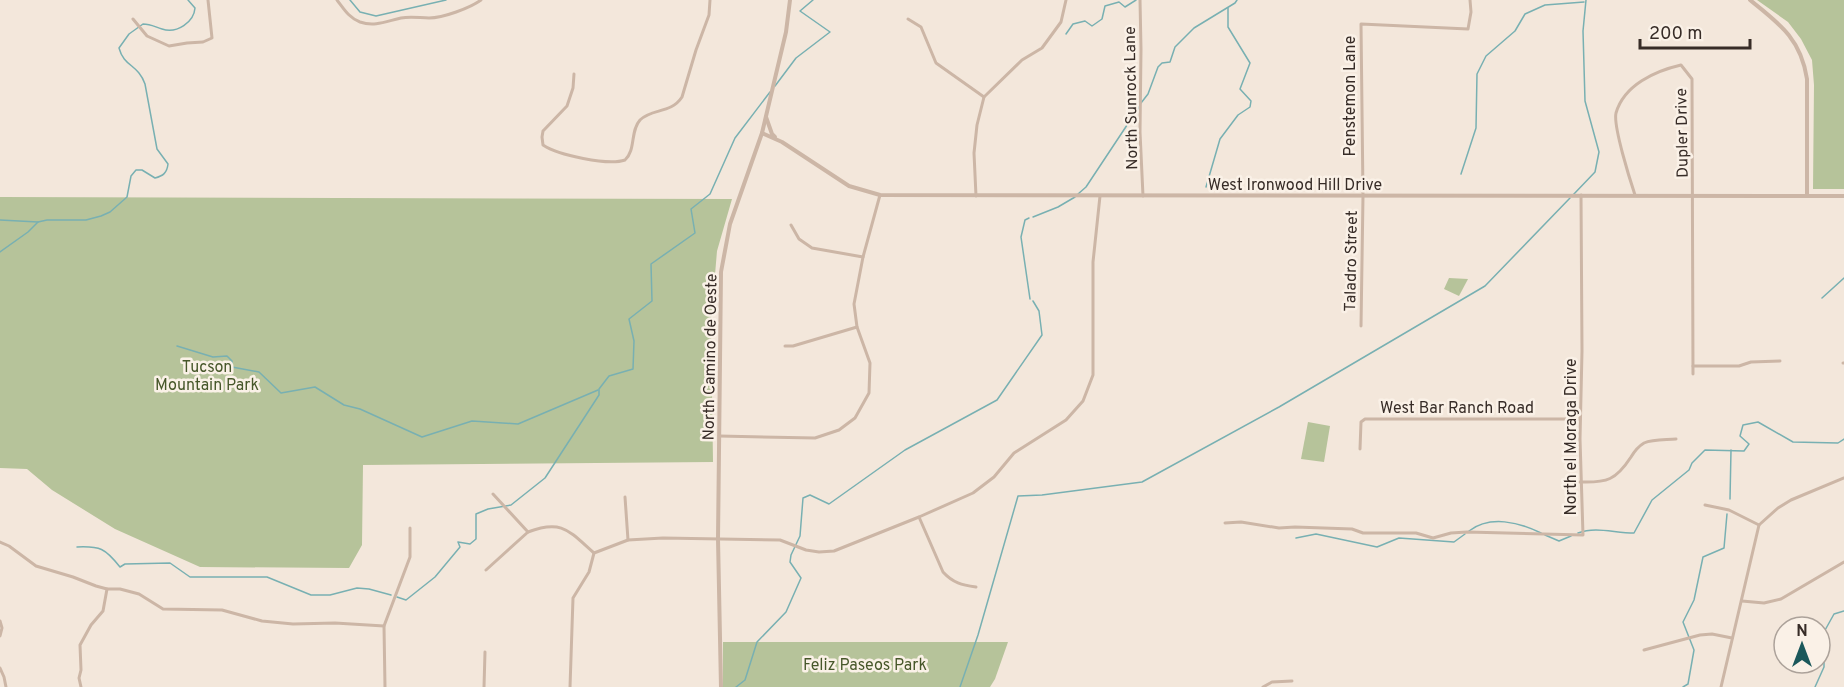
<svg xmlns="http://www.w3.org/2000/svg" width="1844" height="687" viewBox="0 0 1844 687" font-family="Overpass,sans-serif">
<rect width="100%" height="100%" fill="#f3e7db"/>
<g fill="#b6c39a">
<path d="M1757,0H1844V189H1813L1814,85L1812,60L1801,39L1788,22Z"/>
<path d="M0,197L732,199L717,251L711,322L713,462L363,465L362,545L349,568L200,567L115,529L52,490L27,469L0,468Z"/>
<path d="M1449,278L1468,279L1459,296L1444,289Z"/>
<path d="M1308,422L1330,426L1324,462L1301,459Z"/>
<path d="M723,642H1008L995,679L990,687H723Z"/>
</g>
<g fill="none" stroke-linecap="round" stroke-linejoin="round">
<g stroke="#78b0b2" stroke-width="1.5">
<path d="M350,0L360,12L376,16L446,0"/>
<path d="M1066,34L1073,24L1085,21L1092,26L1102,19L1105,6L1119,2L1125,7L1136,0"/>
<path d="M775,86L796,58L830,32L800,11L813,0"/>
<path d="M1141,103L1148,94L1158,67L1162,63L1170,62L1175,47L1194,28L1235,3L1237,0"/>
<path d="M1461,174L1476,128L1477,74L1486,56L1515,31L1525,14L1545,5L1584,2"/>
<path d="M1206,187L1220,139L1238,115L1250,107L1251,101L1240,89L1250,63L1228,27V8"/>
<path d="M1078,194L1086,187L1139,107"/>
<path d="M1573,195L1595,172L1599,152L1585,101L1583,31L1586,0"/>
<path d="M1033,217L1058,207L1075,197"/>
<path d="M1029,218L1025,220L1021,237L1030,299"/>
<path d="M0,220L38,222"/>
<path d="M0,252L28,232L38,222L47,220H86L101,216L110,212L127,197L131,176L136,170H142L155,178C163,176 167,173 168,164L157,149L145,84C138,64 124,67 119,48L129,34L143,24C151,24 155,27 162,29C177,34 194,22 195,8L188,0"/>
<path d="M1822,298L1844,278"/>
<path d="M177,346L213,357L227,356L232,361V367L259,372L281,393L315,387L344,405L360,409L422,437L472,421L518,424L598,390"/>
<path d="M1730,499L1731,450"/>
<path d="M1469,531C1490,515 1519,522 1541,533"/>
<path d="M1578,533C1596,526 1614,533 1634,533L1652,500L1689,470L1692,463L1705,450L1744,451L1749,444L1740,436L1743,425L1758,422L1793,442L1838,443L1844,439"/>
<path d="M1545,535L1559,541L1571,536"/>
<path d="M1296,538L1316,534L1377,547L1399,538L1454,542L1465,534"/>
<path d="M77,547C100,546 105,548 120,567L125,564L170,563L190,577H267L311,595H330L357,588L369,589L391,595"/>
<path d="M397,597L406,600L435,577L460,547L458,542L470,544L476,539V514L488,509L511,505L545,478L599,395V389L609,376L633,369L634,341L629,319L652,301L651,264L695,233L691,209L710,194L735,138L770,92"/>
<path d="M736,687L745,680L757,642L786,612L801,578L790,562L791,555L800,536L803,498L810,495L829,504L905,450L997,400L1042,335L1039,311L1033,301"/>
<path d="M960,687L978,635L1018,496L1042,495L1142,482L1279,407L1485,286L1570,198"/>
<path d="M1683,687L1688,684L1694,650L1683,622L1694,600L1703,557L1724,548L1727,514"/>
<path d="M1815,687L1824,667V632L1834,614L1844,611"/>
</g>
<g stroke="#ccb6a6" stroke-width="3">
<path d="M337,0C344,9 349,18 360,22C375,27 387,21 401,18C411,16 420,18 429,18C443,18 470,8 481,0"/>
<path d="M1140,0L1141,49L1140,132L1143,196"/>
<path d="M133,19L147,36L169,46L187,43L203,42L212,38L208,0"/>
<path d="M908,19L921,27L936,63L984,97"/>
<path d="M574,74L573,88L567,106L543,131L542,137L543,145C558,155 608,166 625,160C636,150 630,131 640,120C652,108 671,114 682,97L696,50L709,15L710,0"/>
<path d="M1635,195C1630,180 1613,126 1616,113C1624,85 1655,71 1681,65L1692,79L1693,374"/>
<path d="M976,196L974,153L977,125L984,97L1022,60L1042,48L1061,22L1066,0"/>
<path d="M791,225L799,239L812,248L863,257"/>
<path d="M1361,326L1363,196L1361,24L1468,29L1471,12L1470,0"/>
<path d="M785,346H793L857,327"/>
<path d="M1843,363H1844"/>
<path d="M1693,366H1739L1751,362L1780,361"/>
<path d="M719,436L815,438L839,430L855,418L869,393L870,363L857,327L854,304L863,257L880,195"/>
<path d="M1360,449L1361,422L1365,419H1580"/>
<path d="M1580,482C1607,483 1616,480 1631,457C1634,452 1639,446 1644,443C1653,439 1666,440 1676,439"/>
<path d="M493,494L528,532C562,519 569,531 594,553"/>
<path d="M625,497L628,540"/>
<path d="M1705,505L1729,510L1759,525"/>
<path d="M919,517L943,572C953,583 962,585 976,587"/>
<path d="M1225,523L1241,522L1279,528L1295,527L1352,529L1363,533H1416L1433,538L1451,533L1467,532L1583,535L1580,439L1582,351L1581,195"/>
<path d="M0,542L9,546L36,566L73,577L96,586L107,589H120L139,594L163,609L222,610L262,621L293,624L335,623L384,626"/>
<path d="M486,570L528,532"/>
<path d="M1742,601L1764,603L1781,599L1844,562"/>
<path d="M0,621L2,628L0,636"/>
<path d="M1644,650L1700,635L1712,634L1732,638"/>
<path d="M0,668L4,677L6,687"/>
<path d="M81,687L79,678L81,670L80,645L91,625L103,611L107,589"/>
<path d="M385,687L384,626L410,557V528"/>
<path d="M484,687L485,652"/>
<path d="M570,687L573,598L589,572L594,553L628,540L663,538L780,540L806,550L819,552L834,551L919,517L973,493L994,477L1014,453L1066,420L1083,401L1093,375V262L1100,196"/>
<path d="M1263,687L1272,682L1292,681"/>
<path d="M1721,687L1759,525L1778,508L1791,500L1844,478"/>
</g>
<g stroke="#ccb6a6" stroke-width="4">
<path d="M1750,0C1780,24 1801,39 1807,79V195"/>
<path d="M766,117L772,134L775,137"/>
<path d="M762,133L782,142L849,186L880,195L1844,196"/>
<path d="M721,687L718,539L721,272L730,224L762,133L786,32L790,0"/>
</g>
</g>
<g text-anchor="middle" stroke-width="5" stroke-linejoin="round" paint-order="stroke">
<g font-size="16" fill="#372c27" stroke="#faf1e7">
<text transform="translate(1349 96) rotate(-90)" y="6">Penstemon Lane</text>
<text transform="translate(1130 98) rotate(-91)" y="6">North Sunrock Lane</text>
<text transform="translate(1681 133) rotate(-91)" y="6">Dupler Drive</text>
<text x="1295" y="190">West Ironwood Hill Drive</text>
<text transform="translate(1350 261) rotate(-89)" y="6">Taladro Street</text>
<text transform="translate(709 357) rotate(-89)" y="6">North Camino de Oeste</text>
<text x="1457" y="413">West Bar Ranch Road</text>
<text transform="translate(1570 437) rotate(-90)" y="6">North el Moraga Drive</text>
</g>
<g font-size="16" fill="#47572a" stroke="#faf1e7">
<text x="207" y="372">Tucson<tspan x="207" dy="18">Mountain Park</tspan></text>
<text x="865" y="670">Feliz Paseos Park</text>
</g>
</g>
<g transform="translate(1802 645)"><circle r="28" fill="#faf1e7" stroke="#aca29a" stroke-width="1.5"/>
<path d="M0-4.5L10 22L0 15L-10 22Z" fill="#1b585b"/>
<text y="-9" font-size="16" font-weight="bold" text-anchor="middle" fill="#372c27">N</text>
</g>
<path d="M1640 39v9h110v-9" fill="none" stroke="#372c27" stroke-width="3"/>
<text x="1649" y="39" font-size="18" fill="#372c27" stroke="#faf1e7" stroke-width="4.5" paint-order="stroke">200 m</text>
</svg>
